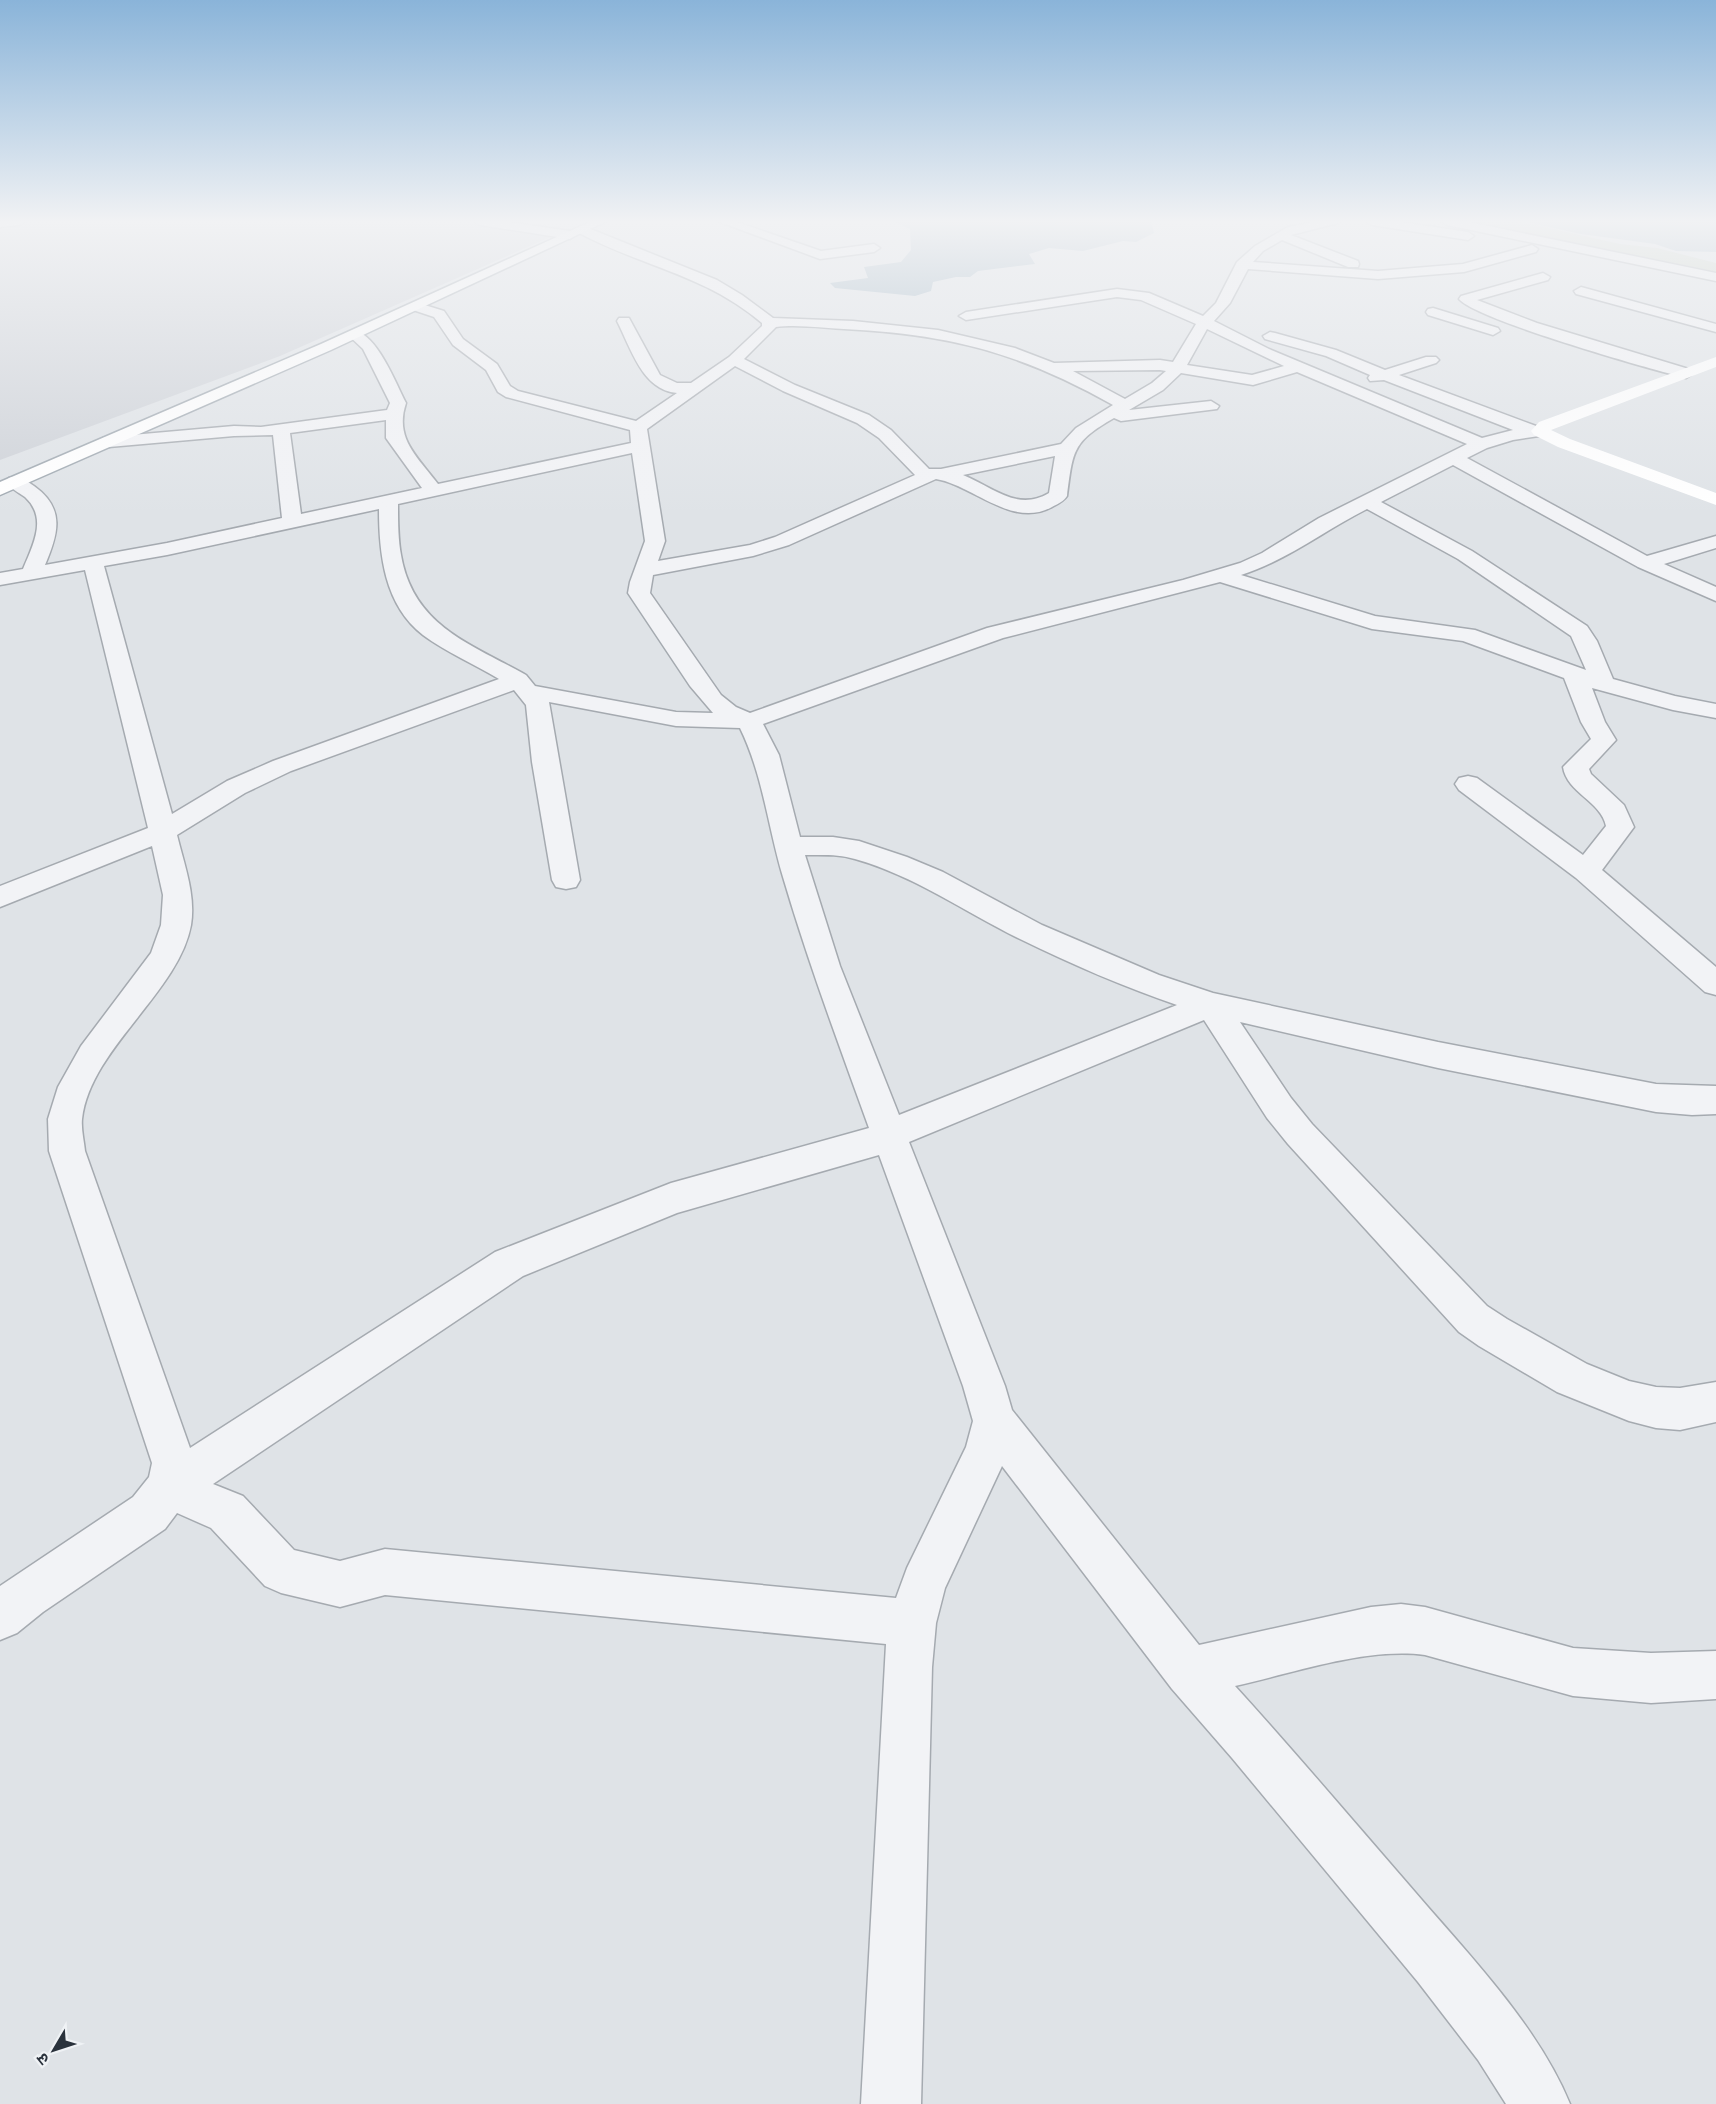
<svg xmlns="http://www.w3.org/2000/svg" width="1716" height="2104" viewBox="0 0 1716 2104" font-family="'DM Sans','Noto Sans Devanagari',sans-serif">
<rect width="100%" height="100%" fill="#dfe3e7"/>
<path fill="#ced2d8" d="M0,221H458L557,234L280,356L0,460Z"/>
<path fill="#c7d0c1" d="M1452,221H1517L1620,244L1657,248L1716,263V272L1708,274L1630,255Z"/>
<g fill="#9eb4c3">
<path d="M893,221H1151L1154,233L1136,242L1123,241L1083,251L1049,248L1029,254L1035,264L978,271L970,277H956L933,282L931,291L915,296L835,288L830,283L868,278L864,267L901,262L911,250L910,229Z"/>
<path d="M1522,221H1716V252L1676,251L1655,244L1581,234Z"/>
</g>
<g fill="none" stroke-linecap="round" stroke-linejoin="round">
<defs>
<g id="street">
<path d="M0,221H25L19,225L0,227Z"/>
<path d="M474,221H502L570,231L576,235L570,239L480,225Z"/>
<path d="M717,221H734L821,251L874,244L880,248L874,252L820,259Z"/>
<path d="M1318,221H1340L1338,223L1291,235L1358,261L1359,264L1358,267H1348L1282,240L1263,251L1253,262L1378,271L1463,264L1532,245L1538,249L1536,252L1464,272L1378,279L1248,269L1230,303L1214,321L1269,349L1482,438L1513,430L1384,380L1370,381L1368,378L1370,375L1326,356L1265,339L1263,336L1270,332L1275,333L1336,350L1385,370L1426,357H1436L1439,360L1436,363L1399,375L1536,426L1546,427L1549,431L1546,435L1513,440L1487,448L1467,458L1647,556L1716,536V548L1664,564L1716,587V601L1638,567L1453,465L1381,502L1472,551L1587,626L1597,641L1613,679L1675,696L1716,704V718L1673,710L1592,688L1605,722L1616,740L1589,769L1591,774L1624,805L1634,827L1602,870L1716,967V995L1705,992L1576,878L1459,790L1455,784L1459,778L1468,776L1477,778L1583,855L1606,826C1601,801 1567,793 1563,767L1591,739L1581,722L1564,678L1463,641L1372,629L1220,582L1003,638L763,724L779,755L800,837H833L859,841L907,857L943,872L1042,925L1159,975L1213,993L1438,1042L1656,1084L1716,1086V1114L1692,1115L1656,1112L1438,1068L1240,1022L1291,1098L1312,1124L1487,1306L1507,1319L1587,1364L1629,1381L1656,1387L1680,1388L1716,1382V1422L1680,1430L1656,1428L1629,1421L1557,1392L1479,1346L1459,1332L1288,1144L1267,1118L1204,1020L909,1142L1005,1386L1012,1410L1199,1645L1371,1607L1401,1604L1425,1607L1573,1648L1651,1653L1716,1651V1699L1651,1703L1573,1696L1425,1655C1366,1647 1294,1673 1235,1686C1296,1753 1355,1823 1415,1892C1469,1955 1538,2026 1570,2104H1506L1478,2060L1418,1982L1232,1758L1172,1689L1002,1466L945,1588L936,1623L932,1667L921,2104H861L886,1644L385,1595L340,1607L281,1593L265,1586L211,1528L177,1513L165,1529L43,1612L17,1633L0,1640V1586L133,1497L149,1477L152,1463L49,1151L48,1119L58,1087L81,1046L151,953L161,925L163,895L152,846L0,907V886L148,828L85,570L0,585V573L23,569C33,545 48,518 25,497C18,492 11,489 6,482L9,478C19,475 25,480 34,486C66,509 58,534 45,565L167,543L282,518L273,435L234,436L109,447L103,446L100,442L103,438L109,437L234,426L261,427L387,410L390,403L363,349L347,334L354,330C378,336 395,382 406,403C394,439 418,457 438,484L631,443L630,430L506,397L498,392L486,370L453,345L434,317L410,309L408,306L415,302L444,311L463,339L497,364L510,386L518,391L636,421L677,393C642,390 631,348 617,321L619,318H629L660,375L677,383H691L729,357L762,326V323C704,274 643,267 579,233V227L583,226L717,280L742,295L773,318L853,321L938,330L1015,348L1054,363L1160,360L1173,362L1196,324L1141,300L1117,297L966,320L959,316L966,312L1117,289L1149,293L1203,316L1216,303L1237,262L1255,246L1288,227ZM776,327C797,324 822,328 844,329C949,334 1021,353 1113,405L1076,428L1061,444L941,469H929L891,430L869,415L795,385L744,359ZM1207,329L1284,366L1252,375L1187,365ZM735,366L783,391L857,423L879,438L915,475L775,537L750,545L658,561L665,541L647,429ZM1160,370L1166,371L1152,383L1125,399L1073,371ZM1297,372L1467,444L1319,518L1262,553L1240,563L1183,580L987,628L750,713L736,707L721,695L650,593L653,575L753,556L789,545L936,479C973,485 1012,529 1052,507C1058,504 1064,501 1067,496C1073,451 1072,442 1114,418L1121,421L1217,409L1219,406L1211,401L1129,410L1163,390L1181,373L1253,385ZM386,420V438L422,488L301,514L290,433ZM632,453L645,541L630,582L628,593L690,686L713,713L676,712L535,686L526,675C471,644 413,626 401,555C398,539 398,521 398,504ZM1055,456L1049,493C1017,512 993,487 963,475ZM379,509C379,553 384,605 423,635C446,652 474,664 499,679L273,761L227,781L172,814L104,566L167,555ZM1367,509L1458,559L1571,636L1586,670L1475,630L1375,616L1241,575C1286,561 1325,530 1367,509ZM514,690L526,705L532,762L552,880L556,887L566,889L576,887L580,880L549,702L676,726L740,728C763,775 768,827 783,877C808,962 839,1045 869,1128L671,1183L495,1252L190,1448L85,1151C84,1141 81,1129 82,1119C90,1049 179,992 191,925C196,895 184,864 177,835L245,793L291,771ZM805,855C822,855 839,854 855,859C915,876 965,912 1020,939C1071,964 1124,987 1177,1005L899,1115L840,966ZM879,1155L963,1386L973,1421L966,1447L907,1568L896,1598L385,1549L340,1561L294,1550L243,1496L213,1484L523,1276L677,1213Z"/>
<path d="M1366,221H1394L1468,232L1474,236L1468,240L1372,225Z"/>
<path d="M1441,221H1464L1716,273V281L1447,225Z"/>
<path d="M1543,273L1550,277L1548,280L1477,300L1537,323L1692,370L1694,373L1686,378C1650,369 1477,320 1459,299L1461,296Z"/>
<path d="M1581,287L1716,324V332L1576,294L1574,291Z"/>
<path d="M1433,308L1498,328L1500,331L1493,335L1428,315L1426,312L1428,309Z"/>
</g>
<path id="primary" d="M592,221H607L331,350L0,495V482L321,344Z"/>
</defs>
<use href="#street" stroke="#a5aab0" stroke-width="3"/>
<use href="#primary" stroke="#a0a9b1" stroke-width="3"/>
<use href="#street" fill="#f2f3f6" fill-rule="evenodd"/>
<path fill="#fff" fill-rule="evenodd" d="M1716,357V367L1551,430L1570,439L1716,493V505L1558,447L1534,435L1531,431L1539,422Z"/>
<use href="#primary" fill="#fff" fill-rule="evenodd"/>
</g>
<linearGradient id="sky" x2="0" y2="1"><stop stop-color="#8ab4d9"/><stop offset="0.43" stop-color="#f1f2f4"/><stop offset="1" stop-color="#f1f2f4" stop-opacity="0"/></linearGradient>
<rect width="1716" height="515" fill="url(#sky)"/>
<g transform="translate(54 2050) rotate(231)" stroke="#eff2f5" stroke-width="4.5" paint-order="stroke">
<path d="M0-4.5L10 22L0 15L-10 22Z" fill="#2a323c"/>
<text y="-9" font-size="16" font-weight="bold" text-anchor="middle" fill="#2a323c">उ</text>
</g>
</svg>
